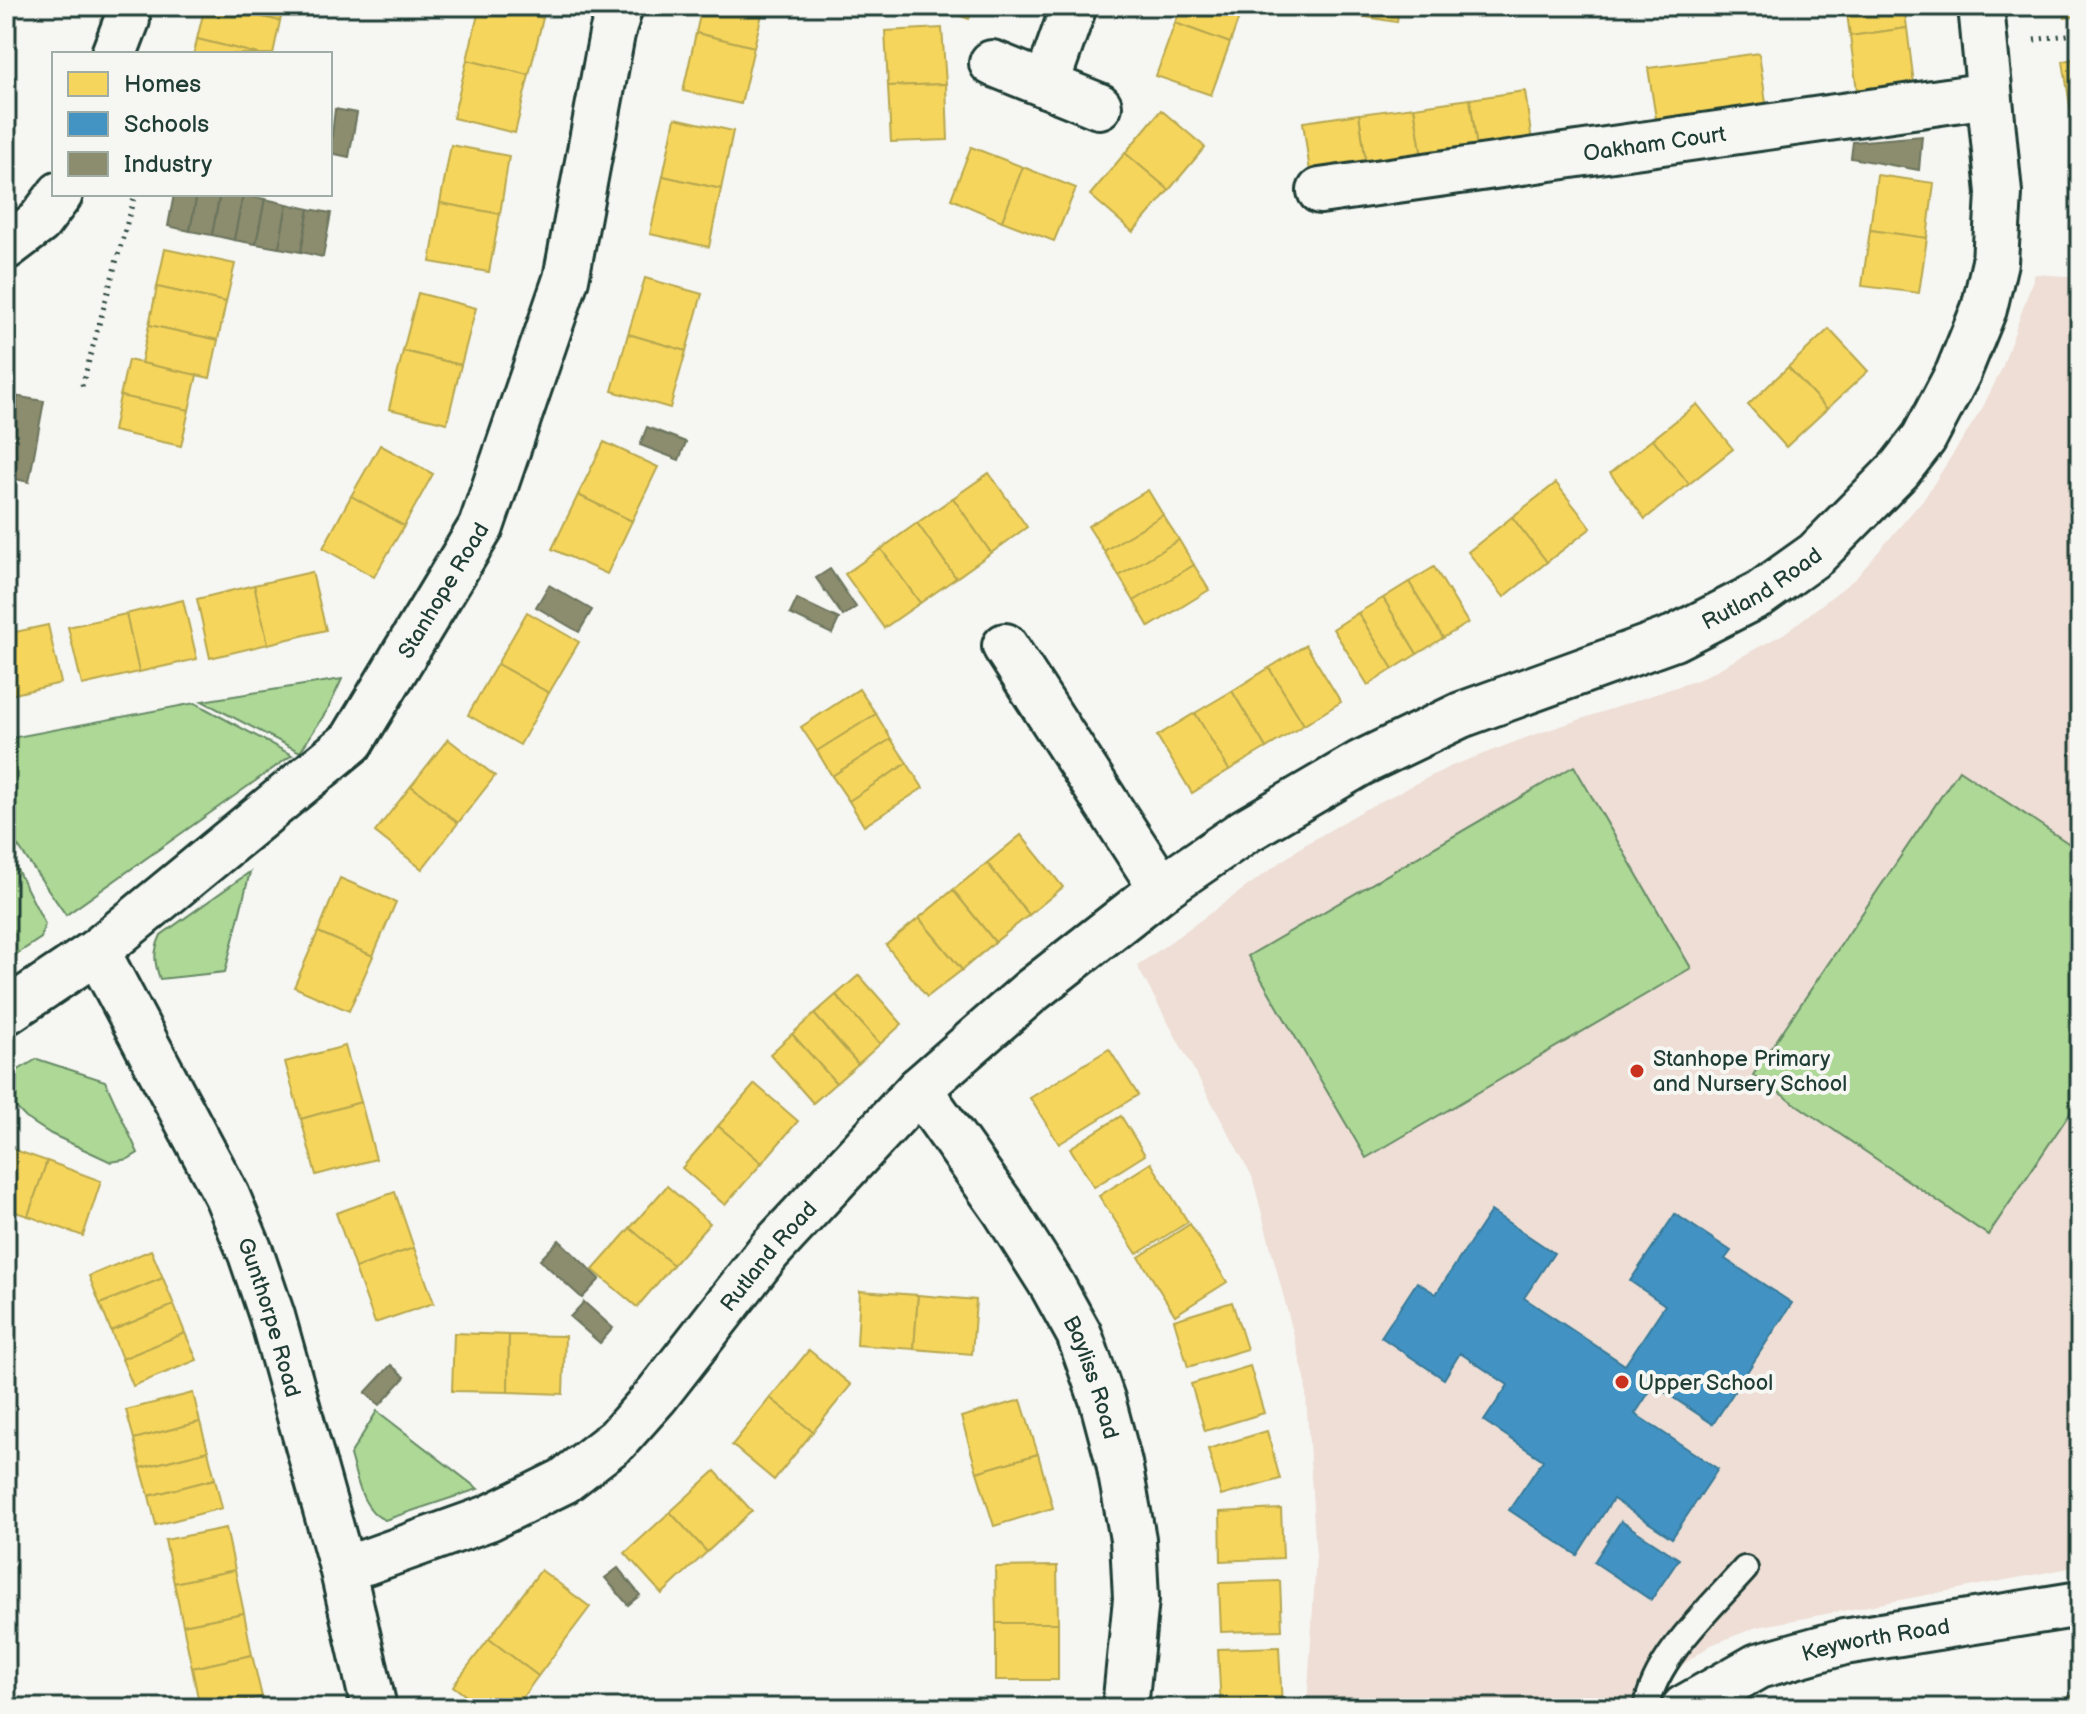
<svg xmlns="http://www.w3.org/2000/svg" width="2086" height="1714" viewBox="0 0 2086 1714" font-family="'Balsamiq Sans',sans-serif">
<rect width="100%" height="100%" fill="#f6f6f2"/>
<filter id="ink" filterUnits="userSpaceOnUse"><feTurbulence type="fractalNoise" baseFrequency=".0125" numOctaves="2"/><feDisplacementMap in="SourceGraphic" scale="16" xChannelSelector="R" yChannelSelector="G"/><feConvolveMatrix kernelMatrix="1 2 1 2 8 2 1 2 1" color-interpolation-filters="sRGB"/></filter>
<g filter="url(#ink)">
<path fill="#eeded5" d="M2035,274L2080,277V1566L1757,1627L1711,1645L1659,1681L1629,1708H1307L1316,1556L1305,1378L1252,1176L1137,966L1303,846L1364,810L1449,767L1528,737L1700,679L1785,633L1856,578L1926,496L1983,407L2002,368Z"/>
<g fill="#add896" stroke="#668a65" stroke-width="2">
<path d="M342,679L328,709L300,752L202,701Z"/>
<path d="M195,703L292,755L66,915L6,829V739Z"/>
<path d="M1574,766L1691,968L1366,1158L1248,956Z"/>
<path d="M1959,770L2080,851V1098L1988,1235L1753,1075Z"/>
<path d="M6,848L45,924L41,938L6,961Z"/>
<path d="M250,872L225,972L160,979C154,962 153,952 161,935Z"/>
<path d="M37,1059L105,1081L138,1153L128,1159L111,1162L51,1134L26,1118L6,1097V1077Z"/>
<path d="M377,1411L478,1489L385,1520C361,1511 357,1477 350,1455Z"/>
</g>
<g fill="#f6d55c" stroke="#b6a750" stroke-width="2">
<path d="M205,6H219L280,21L273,54H258L197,39Z"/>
<path d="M219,6H284L280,21Z"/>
<path d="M480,6H496L543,18L529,75L467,60Z"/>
<path d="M496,6H546L543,18Z"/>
<path d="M702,6H764L754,47L696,33Z"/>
<path d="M934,6H974L969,19Z"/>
<path d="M1182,6H1243L1230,43L1175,23Z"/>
<path d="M1343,6H1399L1397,22L1341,13Z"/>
<path d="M1846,6H1904L1907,28L1850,36Z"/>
<path d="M2063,6H2080V16L2065,18Z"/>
<path d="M1175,23L1230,43L1211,95L1156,76Z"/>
<path d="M942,28L946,84L888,86L885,31Z"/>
<path d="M1907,28L1914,84L1857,91L1850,36Z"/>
<path d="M696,33L754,47L741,104L683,91Z"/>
<path d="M197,39L258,54H194Z"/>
<path d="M1759,53L1767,110L1657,125L1648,68Z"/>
<path d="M2080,58V169L2063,61Z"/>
<path d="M467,60L529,75L515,133L453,118Z"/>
<path d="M946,84L948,140L891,142L888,86Z"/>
<path d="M1525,91L1533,149L1478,156L1470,99Z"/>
<path d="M1470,99L1478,156L1423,164L1414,107Z"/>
<path d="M1414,107L1423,164L1367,171L1359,114Z"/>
<path d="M1161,110L1205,147L1169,190L1125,153Z"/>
<path d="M1359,114L1367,171L1311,179L1303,122Z"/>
<path d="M675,118L733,131L721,189L663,176Z"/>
<path d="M451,145L509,156L500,214L440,203Z"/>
<path d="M971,147L1023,167L1002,221L951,199Z"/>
<path d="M1125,153L1169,190L1133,232L1090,195Z"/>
<path d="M1023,167L1076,188L1054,241L1002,221Z"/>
<path d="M1877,175L1934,183L1927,238L1870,230Z"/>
<path d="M663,176L721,189L709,247L650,234Z"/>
<path d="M440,203L500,214L489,272L430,262Z"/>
<path d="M1870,230L1927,238L1919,293L1862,286Z"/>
<path d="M165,249L235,264L226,302L157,287Z"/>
<path d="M645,278L702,294L686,351L628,334Z"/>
<path d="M157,287L226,302L218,340L149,325Z"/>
<path d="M418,293L476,308L461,365L403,351Z"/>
<path d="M149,325L218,340L210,378L141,363Z"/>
<path d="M1829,329L1868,371L1827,409L1788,367Z"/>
<path d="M628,334L686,351L670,408L612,391Z"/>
<path d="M403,351L461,365L447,423L389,409Z"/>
<path d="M128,360L197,375L189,410L120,396Z"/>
<path d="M1788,367L1827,409L1786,447L1748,405Z"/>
<path d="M6,394L14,396L6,438Z"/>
<path d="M120,396L189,410L181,446L113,431Z"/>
<path d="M1697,404L1733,449L1689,484L1653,439Z"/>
<path d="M1653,439L1689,484L1645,519L1610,473Z"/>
<path d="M604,442L658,467L632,521L578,495Z"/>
<path d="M380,445L433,474L404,526L351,496Z"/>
<path d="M989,473L1027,527L991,553L953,498Z"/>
<path d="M1556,483L1591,528L1547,562L1512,517Z"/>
<path d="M1148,490L1163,515L1104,551L1088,526Z"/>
<path d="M578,495L632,521L607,574L552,549Z"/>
<path d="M351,496L404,526L374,577L323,548Z"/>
<path d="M953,498L991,553L956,578L917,523Z"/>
<path d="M1163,515L1179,540L1119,576L1104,551Z"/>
<path d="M1512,517L1547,562L1504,597L1468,552Z"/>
<path d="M917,523L956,578L920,603L881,549Z"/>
<path d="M1179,540L1194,565L1134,601L1119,576Z"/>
<path d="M881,549L920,603L884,628L845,574Z"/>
<path d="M1194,565L1209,590L1149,627L1134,601Z"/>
<path d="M1434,567L1468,623L1443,638L1409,582Z"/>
<path d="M312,572L326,630L268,644L254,585Z"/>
<path d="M1409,582L1443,638L1417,654L1383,598Z"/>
<path d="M254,585L268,644L210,658L197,599Z"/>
<path d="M1383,598L1417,654L1393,669L1358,613Z"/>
<path d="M183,600L197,659L139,672L126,614Z"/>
<path d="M527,612L579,642L549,693L497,664Z"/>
<path d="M1358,613L1393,669L1368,685L1333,629Z"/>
<path d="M126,614L139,672L82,685L68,627Z"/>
<path d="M48,625L61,683L6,696V634Z"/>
<path d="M1306,645L1341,702L1304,725L1269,668Z"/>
<path d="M497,664L549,693L520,745L468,715Z"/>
<path d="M1269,668L1304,725L1266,748L1232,691Z"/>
<path d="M859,689L876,714L817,751L801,727Z"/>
<path d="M1232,691L1266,748L1229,770L1195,713Z"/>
<path d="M1195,713L1229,770L1192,793L1157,736Z"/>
<path d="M876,714L891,739L832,776L817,751Z"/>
<path d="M448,739L495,776L458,823L411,786Z"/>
<path d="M891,739L907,763L849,801L832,776Z"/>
<path d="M907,763L923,788L864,826L849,801Z"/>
<path d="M411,786L458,823L422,869L375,832Z"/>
<path d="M1021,835L1063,887L1029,915L987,863Z"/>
<path d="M987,863L1029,915L995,942L953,890Z"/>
<path d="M340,878L396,902L373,956L318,932Z"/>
<path d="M953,890L995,942L962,970L919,918Z"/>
<path d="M919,918L962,970L927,997L886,945Z"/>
<path d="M318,932L373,956L349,1011L294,987Z"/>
<path d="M859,975L902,1024L880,1044L836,995Z"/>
<path d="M836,995L880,1044L858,1064L814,1014Z"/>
<path d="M814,1014L858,1064L836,1083L792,1034Z"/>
<path d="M792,1034L836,1083L813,1103L770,1054Z"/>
<path d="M345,1046L361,1102L301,1119L285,1062Z"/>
<path d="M1109,1049L1138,1095L1059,1144L1030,1098Z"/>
<path d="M755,1084L798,1121L762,1163L718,1126Z"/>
<path d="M361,1102L376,1159L316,1175L301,1119Z"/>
<path d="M1121,1116L1145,1155L1094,1187L1070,1148Z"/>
<path d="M718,1126L762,1163L725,1205L682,1168Z"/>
<path d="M6,1147L47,1161L28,1216L6,1209Z"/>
<path d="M47,1161L101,1181L83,1236L28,1216Z"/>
<path d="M1151,1163L1188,1222L1137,1254L1099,1196Z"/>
<path d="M667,1186L710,1223L673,1265L630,1228Z"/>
<path d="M395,1192L414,1248L355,1268L336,1213Z"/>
<path d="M1190,1224L1227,1282L1175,1315L1139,1257Z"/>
<path d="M630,1228L673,1265L637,1307L593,1270Z"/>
<path d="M414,1248L434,1303L375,1323L355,1268Z"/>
<path d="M151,1250L163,1278L100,1304L89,1276Z"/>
<path d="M163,1278L174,1305L111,1331L100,1304Z"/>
<path d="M860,1291L918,1295L914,1349L857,1345Z"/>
<path d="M918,1295L976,1300L972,1354L914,1349Z"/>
<path d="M1232,1302L1247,1349L1188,1367L1174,1320Z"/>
<path d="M174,1305L185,1333L122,1359L111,1331Z"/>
<path d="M185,1333L197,1360L133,1386L122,1359Z"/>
<path d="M454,1333L509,1335L508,1392L452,1391Z"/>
<path d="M509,1335L565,1336L563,1394L508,1392Z"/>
<path d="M809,1350L851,1385L813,1432L770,1398Z"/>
<path d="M1250,1366L1264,1413L1205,1431L1191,1384Z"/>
<path d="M193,1393L200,1422L134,1439L126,1410Z"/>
<path d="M770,1398L813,1432L774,1480L732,1445Z"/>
<path d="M1021,1400L1038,1454L977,1472L961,1417Z"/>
<path d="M200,1422L208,1451L141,1468L134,1439Z"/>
<path d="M1267,1431L1280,1479L1221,1496L1208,1449Z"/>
<path d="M208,1451L215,1479L149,1496L141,1468Z"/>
<path d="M1038,1454L1053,1508L994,1526L977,1472Z"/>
<path d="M715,1471L752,1511L707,1552L670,1512Z"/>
<path d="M215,1479L222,1508L156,1525L149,1496Z"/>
<path d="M1281,1509L1283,1558L1221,1561L1220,1512Z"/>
<path d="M670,1512L707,1552L662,1594L625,1553Z"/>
<path d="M226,1528L235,1570L174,1583L165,1540Z"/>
<path d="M1057,1566L1058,1623H996L995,1567Z"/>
<path d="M235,1570L244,1613L183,1625L174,1583Z"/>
<path d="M541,1570L590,1607L538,1676L489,1639Z"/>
<path d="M1280,1581L1282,1630L1221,1632L1219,1583Z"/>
<path d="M244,1613L252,1655L192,1668L183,1625Z"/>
<rect x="996" y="1623" width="62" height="57"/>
<path d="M489,1639L538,1676L515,1708H482L453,1686Z"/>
<path d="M1279,1647L1282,1708H1221L1218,1649Z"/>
<path d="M252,1655L262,1697L200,1708L192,1668Z"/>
<path d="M2074,1695L2079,1708H2042Z"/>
</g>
<g fill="#4393c3" stroke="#387998" stroke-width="2">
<path d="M1491,1211L1554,1253L1524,1298L1625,1365L1665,1305L1630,1281L1675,1214L1731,1251L1725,1259L1792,1303L1713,1424L1654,1385L1635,1414L1718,1469L1672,1538L1613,1499L1577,1555L1509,1510L1543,1460L1484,1421L1508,1385L1460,1353L1444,1379L1381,1337L1417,1282L1436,1294Z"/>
<path d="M1621,1521L1679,1559L1651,1600L1594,1562Z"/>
</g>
<g fill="#8c8c6e" stroke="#6b745d" stroke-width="2">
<path d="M335,109L357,113L349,157L330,153Z"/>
<path d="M1922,136L1919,170L1851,158L1853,142Z"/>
<path d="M174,194H197L190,231L168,226Z"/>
<path d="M197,194H220L212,235L190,231Z"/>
<path d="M220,194L243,195L234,240L212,235Z"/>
<path d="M243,195L265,199L256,244L234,240Z"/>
<path d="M265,199L287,204L279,248L256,244Z"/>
<path d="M287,204L309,209L301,252L279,248Z"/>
<path d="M309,209L331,213L323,257L301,252Z"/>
<path d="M14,396L44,401L29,482L6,477V438Z"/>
<path d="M647,427L686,442L679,460L640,445Z"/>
<path d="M830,569L856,607L843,616L816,578Z"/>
<path d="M549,585L592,610L579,632L536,607Z"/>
<path d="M797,599L839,619L832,634L790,614Z"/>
<path d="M559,1240L600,1279L582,1298L540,1260Z"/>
<path d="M584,1302L613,1328L600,1343L570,1317Z"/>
<path d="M391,1365L405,1377L380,1405L365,1393Z"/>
<path d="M618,1568L640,1595L628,1605L605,1578Z"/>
</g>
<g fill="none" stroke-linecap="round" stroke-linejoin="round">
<defs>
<path id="service" d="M1647,1708C1653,1660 1713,1605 1745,1569"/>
<g id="minor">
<path d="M114,54L127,20"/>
<path d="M992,63L1099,106"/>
<path d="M1046,85L1074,6"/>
<path id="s1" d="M1320,191L1989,95"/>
<path d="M6,247L39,222L60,194"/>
<path d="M1005,646L1151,872L1165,886"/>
<path id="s2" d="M97,951L227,1196L251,1254L272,1316L342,1567L374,1708"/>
<path id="s3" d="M6,1012L97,951L352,741L481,527L566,279L612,34L620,6"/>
<path id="s4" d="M919,1089L1004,1209L1052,1285L1079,1334L1102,1399L1119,1463L1133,1539L1136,1599L1125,1708"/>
<path id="s5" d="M342,1567L366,1562L489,1518L564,1481L617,1440L656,1396L769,1251L919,1089L1030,992L1165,886L1245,831L1361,763L1461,715L1674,638L1760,594L1816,554L1899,470L1924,438L1958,373L1984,309L1995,262L1999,193L1981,6"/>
<path id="s6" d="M1684,1708L1758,1666L1844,1642L2080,1604"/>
</g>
</defs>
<use href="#service" stroke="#1f3d34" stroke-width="30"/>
<use href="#minor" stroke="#1f3d34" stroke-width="50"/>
<g stroke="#1f3d34" stroke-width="5" stroke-dasharray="2 6" stroke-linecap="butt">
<path d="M2034,40L2080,33"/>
<path d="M82,386L135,194"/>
</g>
<use href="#service" stroke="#f6f6f2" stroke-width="24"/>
<use href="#minor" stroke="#f6f6f2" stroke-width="44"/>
</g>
</g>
<g fill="#c8321e" stroke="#f6f6f2" stroke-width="3">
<circle cx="1637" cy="1071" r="8"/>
<circle cx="1622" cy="1382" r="8"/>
</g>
<g text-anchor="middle" stroke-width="8" stroke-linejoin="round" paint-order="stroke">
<g font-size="22" fill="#1f3d34" stroke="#f6f6f2">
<text dy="8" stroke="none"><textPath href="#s1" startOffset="338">Oakham Court</textPath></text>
<text dy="8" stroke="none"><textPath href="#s5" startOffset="1758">Rutland Road</textPath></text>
<text dy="8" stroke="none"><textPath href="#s3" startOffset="616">Stanhope Road</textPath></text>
<text dy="8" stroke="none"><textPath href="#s5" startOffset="544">Rutland Road</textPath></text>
<text dy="8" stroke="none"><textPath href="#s2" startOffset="406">Gunthorpe Road</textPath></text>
<text dy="8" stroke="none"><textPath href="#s4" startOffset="338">Bayliss Road</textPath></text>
<text dy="8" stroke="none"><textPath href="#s6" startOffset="206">Keyworth Road</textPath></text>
</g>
<g font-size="22" fill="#1f3d34" stroke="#f6f6f2" text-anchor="start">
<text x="1653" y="1066">Stanhope Primary<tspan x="1653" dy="25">and Nursery School</tspan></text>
<text x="1638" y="1390">Upper School</text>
</g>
</g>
<rect width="2086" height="1714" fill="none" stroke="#f6f6f2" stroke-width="32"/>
<rect x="16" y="16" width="2054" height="1682" fill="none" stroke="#1f3d34" stroke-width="3" filter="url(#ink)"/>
<rect x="52" y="52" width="280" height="144" fill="#f6f6f2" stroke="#a0aca6" stroke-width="2"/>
<rect x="68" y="72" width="40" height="24" fill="#f6d55c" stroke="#a0aca6" stroke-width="2"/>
<text x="124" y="92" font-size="24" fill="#1f3d34">Homes</text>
<rect x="68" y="112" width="40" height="24" fill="#4393c3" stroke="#a0aca6" stroke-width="2"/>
<text x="124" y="132" font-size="24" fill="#1f3d34">Schools</text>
<rect x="68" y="152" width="40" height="24" fill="#8c8c6e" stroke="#a0aca6" stroke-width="2"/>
<text x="124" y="172" font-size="24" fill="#1f3d34">Industry</text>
</svg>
